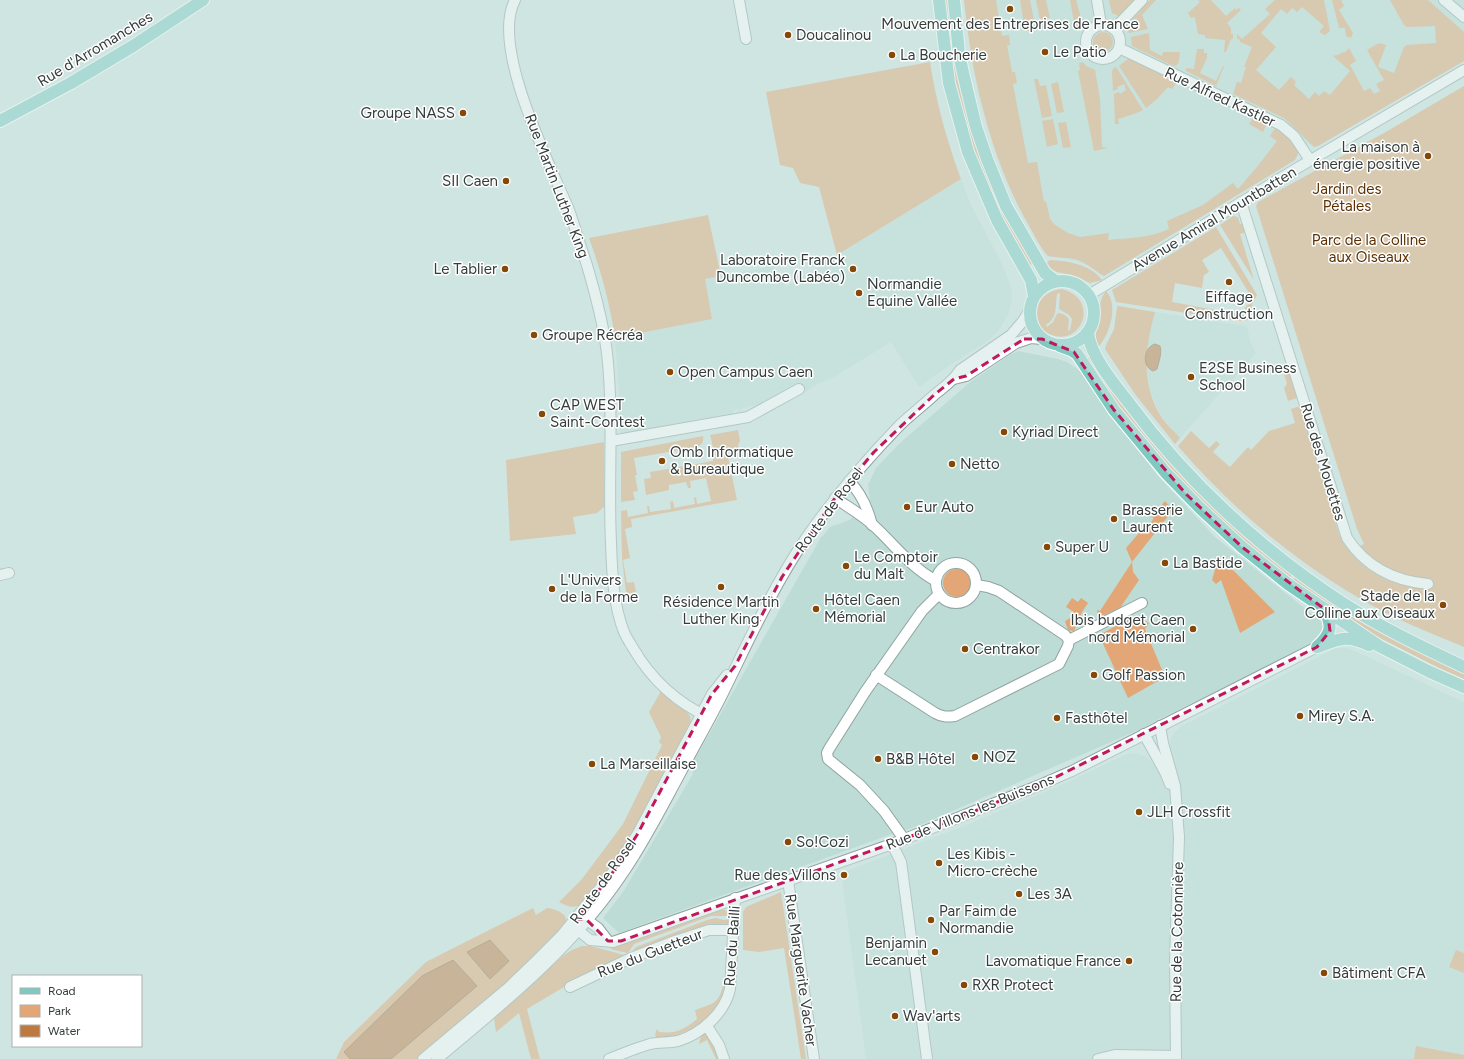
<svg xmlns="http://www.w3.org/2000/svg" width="1464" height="1059" viewBox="0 0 1464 1059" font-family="Figtree,sans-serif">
<rect width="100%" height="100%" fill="#cfe5e1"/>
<g fill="#bddcd6">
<path d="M964,0H1464V61L1318,146L1314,147L1309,144L1298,151L1297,157L1101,275L1091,267L1075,260L1048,256L1030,227L1018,205L1001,167L980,100L972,64Z"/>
<path d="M961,179L971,205L1001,262L1011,287L1012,299L1009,313L999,330L988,341L947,367L919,387L891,342L834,377L820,383L802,394L797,387L763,407L760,404L743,408L738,412L737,409L733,410V413L621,434L620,407L615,338L712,319L705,279L773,266L786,287Z"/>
<path d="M1155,312L1247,326L1250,341L1256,353L1180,438L1160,415L1150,390L1146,364L1148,336Z"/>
<path d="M1018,351L1058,359L1067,362L1080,371L1109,414L1158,476L1215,537L1322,622L1323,631L1317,642L1157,720L1143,728L918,826L889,835L619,933L603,918L623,892L693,774L691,766L820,539L830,527L850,520L870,499L868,485L876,468L899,444L969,383L1011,354Z"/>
<path d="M1336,648H1346L1357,652L1464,702V1059H866L841,873L964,826L1070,781L1127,754L1136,753L1144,756L1151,761L1156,767L1171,756L1170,741L1174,733L1180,727Z"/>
</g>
<g fill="#e3a676" fill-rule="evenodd">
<path d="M942,0H950L960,80L1034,263L1027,267L1009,235L979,170L956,96Z"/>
<path d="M964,0H996L1002,36L1009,35L1010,45H1007L1012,72H1015L1017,83L1013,84L1028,163L1037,162L1044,202L1046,201L1050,219L1054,224L1068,233L1080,237L1109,233L1108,240C1128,238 1150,238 1169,229L1167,221L1203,205L1233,183L1238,189L1257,167L1277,141L1270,136L1275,128C1285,130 1292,142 1298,151V154L1295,160L1104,276C1094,270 1086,262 1074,259C1065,257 1056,258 1048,256C1039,247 1031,228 1024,217C988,149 972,75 964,0Z"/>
<path d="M1020,0H1030L1034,21L1028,22L1029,31H1025Z"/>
<path d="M1036,0H1046L1050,18L1040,20Z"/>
<path d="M1070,0H1076L1082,21L1079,28H1072L1074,23Z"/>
<path d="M1109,0H1137L1121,17L1112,13Z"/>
<path d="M1150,0H1156L1142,15L1148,29L1129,33L1126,26Z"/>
<path d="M1198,0H1211L1226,16L1235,8L1236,10L1239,8L1241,10L1227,23L1231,28V34H1233V39H1231L1226,52H1224L1225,40L1205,38V35L1198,34L1195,18L1194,17L1191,18L1188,13L1200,2Z"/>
<path d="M1275,0H1324L1330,31L1325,35L1319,32L1324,26L1302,7L1297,12L1292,8L1287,14L1281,9L1261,33L1276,47L1256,70L1279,90L1291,77L1296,82L1294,85L1309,99L1315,92L1319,96L1324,91L1330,95L1350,71L1333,56L1341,54L1340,53L1345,52L1349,48L1356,61L1350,65L1364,91L1370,88L1374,94L1380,91L1376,84L1384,80L1367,50L1379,43L1386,45L1378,67L1394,73L1404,47L1407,45L1436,43L1435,26L1407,27L1404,25L1390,0H1428L1464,32V61L1318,146L1314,147L1284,118L1233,94L1237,82L1241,83L1246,67H1244L1252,47L1240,42V40L1237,38V34L1242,39L1270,14L1265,9Z"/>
<path d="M1332,0H1341L1344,6L1339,10L1353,33L1351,38L1346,36L1345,28H1339Z"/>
<circle cx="1103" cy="42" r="10"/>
<path d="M1149,33L1150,50L1162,56L1163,52H1180C1179,58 1180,66 1173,66L1132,46L1131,37Z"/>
<path d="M1197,49H1204V53H1207V58L1200,73L1216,81L1223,66H1224L1216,86L1186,71V68L1194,69Z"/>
<path d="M1129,58L1177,82L1172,89L1168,87L1157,99L1146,108L1119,66Z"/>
<path d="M930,62C936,102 947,141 961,179L837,255L819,187L800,183L793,168L780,165L766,92Z"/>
<path d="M1083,62L1086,66L1095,70L1100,99L1102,147L1108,148L1094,151L1078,71L1080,70L1079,63Z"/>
<path d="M1116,67L1143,110L1134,114L1118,119L1119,124H1115L1114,94L1119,92L1120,94L1126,90L1124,84L1117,87L1118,89L1113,91L1112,72L1113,69Z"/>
<path d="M1038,79L1040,86L1046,85L1052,116L1042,118L1034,79Z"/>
<path d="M1058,82L1064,112L1057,113L1051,84Z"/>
<path d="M1464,86V647C1441,637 1417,628 1394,617C1313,577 1236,514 1178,446L1191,431L1209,448L1216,441L1220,444L1213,452L1230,467L1248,447L1251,450L1269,431L1295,423L1291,409L1300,406L1339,534C1355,568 1390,587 1427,589L1408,577L1379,565L1358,547L1364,544L1357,529L1256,206L1258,202L1384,133Z"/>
<path d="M1253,118H1255L1267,123L1263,132L1249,124Z"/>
<path d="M1053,119L1058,144L1047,147L1042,121Z"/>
<path d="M1066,122L1071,147L1063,148L1058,123Z"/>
<path d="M708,215L721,276L705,279L712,319L615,338C610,304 601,271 589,238Z"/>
<path d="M1233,216L1238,217L1240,224L1244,223L1247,232L1240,234L1254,280L1220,225Z"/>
<path d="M1216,227L1257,295L1252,304L1251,311L1245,309L1246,306L1253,302L1248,294L1249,293L1221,248L1202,260L1209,272L1204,275L1202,288L1175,283L1172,302L1248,316V320L1238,321L1116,302L1112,290Z"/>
<path d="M1050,260C1068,261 1090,264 1102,280L1090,283C1085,281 1080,277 1075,276C1062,271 1056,276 1046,263Z"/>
<path d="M1061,289C1100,298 1083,346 1052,335C1045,333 1039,327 1038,320C1033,303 1045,291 1061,289ZM1060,293L1059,309L1069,315L1072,319L1070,330L1068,331L1069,319L1065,315L1059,313L1057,314L1053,322L1047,327L1046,325C1058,317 1055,307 1057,294Z"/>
<path d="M1106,291C1119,305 1110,335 1098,347C1093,334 1098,330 1100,318C1102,305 1097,304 1106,291Z"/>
<path d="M1118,306L1155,312C1145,348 1141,381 1160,415C1165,423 1174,431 1180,438L1175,444L1135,394L1105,349L1106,345L1114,329L1117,307Z"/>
<path d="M1091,356L1114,390L1293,573L1289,579L1238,539L1148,447L1085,360Z"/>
<path d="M1289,372L1297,398L1288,401L1284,388L1287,384L1284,374Z"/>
<path d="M738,430L740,441L738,445L739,448L727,452L737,500L631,519L632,527L625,529L630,558L623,560L627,583L634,582L636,592L629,594L630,601H627L622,558L621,511L627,510L628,517L648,513L647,506H649L650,512L671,509L670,502L673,501L674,508L695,504L694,498L696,497L697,504L711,501L706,478L690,481L691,488H688L686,482L669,485V490L646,495L644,479L651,478L650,472L713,461C712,450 714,447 710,435Z"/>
<path d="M703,436C704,442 702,444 697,447L634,458L637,475H635L638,491L633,492L635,500L621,502V452Z"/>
<path d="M604,442V507L597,513L573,517L576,534L510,541L506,460Z"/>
<path d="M1165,501L1173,510L1132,562L1133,572L1139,580L1120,608L1100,617H1098L1097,610L1100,611L1132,562L1126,548L1146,525L1148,527L1154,518L1152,517Z"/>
<path d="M1219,556L1275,612L1240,633L1221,580L1216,584L1212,580Z"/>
<circle cx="957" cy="583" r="14"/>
<path d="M1296,576L1464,671V679L1439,668L1378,637L1352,622L1292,582Z"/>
<path d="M1072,598L1078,602L1081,598L1088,603L1082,612L1074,631L1068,630L1065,621L1070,618L1074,612L1066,607Z"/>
<path d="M1132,617L1138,618L1149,623L1145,629L1165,677L1128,698L1099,635Z"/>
<path d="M661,691L687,712L690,716L691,723L623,853L581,905C572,908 568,907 559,902L582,879L623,824L662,745L659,742L661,737L649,712Z"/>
<path d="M781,892L806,1059H801L784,948L759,952L743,950V912L746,907Z"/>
<path d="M533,908L536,915L547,908C557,909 571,915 565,926L509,982L418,1059H336L344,1042L426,962Z"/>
<path d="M718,909L725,910L730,915L724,916H711L634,944L628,953L610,949Z"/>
<path d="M716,918L724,920L730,919L729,923L726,926L631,953L636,947L707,920Z"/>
<path d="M582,946H591L624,955L625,957L564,987L527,1009L540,1059H531L519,1013L496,1032L494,1018L564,955L572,950Z"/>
<path d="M1456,950L1464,953V973L1449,967Z"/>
<path d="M723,985L727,987L722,1003L697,1029L694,1028L672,1037H666L664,1040C656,1039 653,1037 657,1029L659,1032C675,1034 684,1030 697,1019L695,1010C712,1004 719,1004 723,985Z"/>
<path d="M705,1033L712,1042L719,1059H716L707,1040L699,1044L701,1036Z"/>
<path d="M1416,1046L1464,1055V1059H1414Z"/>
</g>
<g fill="#be7941" stroke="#95673f">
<path d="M1155,344L1160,346C1162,354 1159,361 1157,369L1153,371C1141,366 1144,347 1155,344Z"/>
<path d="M490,940L509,961L490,979L467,952Z"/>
<path d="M453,960L477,986L391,1059H350L344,1052L422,976Z"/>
</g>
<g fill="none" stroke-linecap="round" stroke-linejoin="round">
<defs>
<g id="minor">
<path d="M515,0C490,47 550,164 569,210C575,227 580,245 586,262C595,292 603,322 607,353C614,416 608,480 611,543C612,572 613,604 624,632C626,637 630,643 633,648C651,679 677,703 710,718"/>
<path d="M739,0L746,39"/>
<path d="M1097,0L1101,25"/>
<path d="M1444,0L1464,17"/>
<circle cx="1103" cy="42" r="17"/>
<path d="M1114,29L1142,0"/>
<path d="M1119,48L1281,125L1294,136L1310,160"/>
<path d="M1241,202L1347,538C1366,567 1395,581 1428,584"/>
<path d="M1089,295L1294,170L1464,70"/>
<path d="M954,379L966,376L1016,343L1031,338L1042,339"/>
<path d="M611,441L748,417L799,389"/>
<path d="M849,481C860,492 868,509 872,525"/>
<path d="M835,498C848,507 862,515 873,525C895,545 909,566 936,581"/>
<circle cx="956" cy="583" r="20"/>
<path d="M0,575L9,573"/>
<path d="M1069,640L1142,603"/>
<path d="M876,675L935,713C942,717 947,717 955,716L1059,664L1068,646L1069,640L1065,635L999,591L988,587L976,585"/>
<path d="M1160,726L1163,743L1175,786L1179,837L1175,960L1176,1059"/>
<path d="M1144,734L1165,772L1170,784"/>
<path d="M904,839L884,811L860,785L828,759L827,753L829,749L865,692L922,611L939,594"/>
<path d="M892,844L901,862L902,869L927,1059"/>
<path d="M788,880L814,1059"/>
<path d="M576,919L578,930L590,940L613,942L892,844L1040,785L1072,771L1317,647"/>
<path d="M587,920L598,928L608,941"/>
<path d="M570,987L631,958L675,941L709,930H734"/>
<path d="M707,1026L719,1045L724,1059"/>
<path d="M423,1059L508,988L536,961L562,935L611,875L637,835L712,694L727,675"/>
<path d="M437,1059C504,1003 574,947 623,873C645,841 663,805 682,770C696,743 712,716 725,689C750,638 774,585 806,538C834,498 865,461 899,426C909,416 921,407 932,397C942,388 953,382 960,370L1011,335L1023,321L1030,310"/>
<path d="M609,1059C622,1054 636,1048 650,1044C659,1042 668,1043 678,1041C701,1034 725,1013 730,989L735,898"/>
<path d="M1098,1059L1115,1055L1176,1056"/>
</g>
<g id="major">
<path d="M939,0L949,83L968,152L997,220L1031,280L1034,296"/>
<path d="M954,0L959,54L963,73L976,127L987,159L1006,206L1045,273L1055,281"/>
<path d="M0,121L71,83L133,46L203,0"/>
<circle cx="1062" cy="313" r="32"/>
<path d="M1088,333C1091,357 1114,384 1129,403C1187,481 1259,548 1341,602C1380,627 1422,647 1464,667"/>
<path d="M1060,346L1071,350L1077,354L1114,410L1166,473L1200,508L1242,547L1288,584L1379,646L1430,672L1464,687"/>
<path d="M1318,646C1332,633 1333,625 1323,608"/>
<path d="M1317,647C1339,639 1346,634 1369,645"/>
</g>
</defs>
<use href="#minor" stroke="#8fa4a0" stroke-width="12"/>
<use href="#major" stroke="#fff" stroke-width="14"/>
<use href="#minor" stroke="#fff" stroke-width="10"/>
<use href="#major" stroke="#7ecac1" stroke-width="12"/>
</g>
<path d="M0 0H1464V1059H0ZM1024,339H1042L1074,352L1114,410L1186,494L1242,547L1323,608L1328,616L1330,631L1317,647L1040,785L904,839L621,941H608L587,920L576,919L611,875L637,835L712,694L735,666L782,577L835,498L874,452L934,395L954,379L966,376Z" fill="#cfe5e1" fill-opacity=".55" fill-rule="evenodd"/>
<path fill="none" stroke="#c2185b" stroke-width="3" stroke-dasharray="8 5" stroke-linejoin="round" d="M1024,339H1042L1074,352L1114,410L1186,494L1242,547L1323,608L1328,616L1330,631L1317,647L1040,785L904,839L621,941H608L587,920L576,919L611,875L637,835L712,694L735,666L782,577L835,498L874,452L934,395L954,379L966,376Z"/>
<g fill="#854807" stroke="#fff" stroke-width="1.5">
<circle cx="1010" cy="9" r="4"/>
<circle cx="788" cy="35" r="4"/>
<circle cx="1045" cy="52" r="4"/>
<circle cx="892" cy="55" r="4"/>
<circle cx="463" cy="113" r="4"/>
<circle cx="1428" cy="156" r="4"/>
<circle cx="506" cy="181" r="4"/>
<circle cx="505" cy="269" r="4"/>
<circle cx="853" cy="269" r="4"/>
<circle cx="1229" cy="282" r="4"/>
<circle cx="859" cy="293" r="4"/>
<circle cx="534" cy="335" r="4"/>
<circle cx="670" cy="372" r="4"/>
<circle cx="1191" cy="377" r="4"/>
<circle cx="542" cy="414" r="4"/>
<circle cx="1004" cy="432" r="4"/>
<circle cx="662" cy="461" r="4"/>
<circle cx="952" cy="464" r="4"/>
<circle cx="907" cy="507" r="4"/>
<circle cx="1114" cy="519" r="4"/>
<circle cx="1047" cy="547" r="4"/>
<circle cx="1165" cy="563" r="4"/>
<circle cx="846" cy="566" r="4"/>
<circle cx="721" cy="587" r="4"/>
<circle cx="552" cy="589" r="4"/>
<circle cx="1443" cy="605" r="4"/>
<circle cx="816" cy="609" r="4"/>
<circle cx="1193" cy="629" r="4"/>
<circle cx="965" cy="649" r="4"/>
<circle cx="1094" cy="675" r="4"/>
<circle cx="1300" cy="716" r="4"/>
<circle cx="1057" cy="718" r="4"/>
<circle cx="975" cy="757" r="4"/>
<circle cx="878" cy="759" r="4"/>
<circle cx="592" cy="764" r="4"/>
<circle cx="1139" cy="812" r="4"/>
<circle cx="788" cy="842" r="4"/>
<circle cx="939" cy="863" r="4"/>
<circle cx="844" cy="875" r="4"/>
<circle cx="1019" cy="894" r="4"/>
<circle cx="931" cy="920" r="4"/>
<circle cx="935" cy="952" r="4"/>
<circle cx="1129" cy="961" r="4"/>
<circle cx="1324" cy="973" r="4"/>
<circle cx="964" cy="985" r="4"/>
<circle cx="895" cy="1016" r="4"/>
</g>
<g text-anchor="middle" stroke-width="3" stroke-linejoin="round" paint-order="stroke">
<g font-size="15" fill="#343d3b" stroke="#fff" text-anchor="start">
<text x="1010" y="29" text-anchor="middle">Mouvement des Entreprises de France</text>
<text x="796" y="40">Doucalinou</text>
<text x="1053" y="57">Le Patio</text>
<text x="900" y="60">La Boucherie</text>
<text x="455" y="118" text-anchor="end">Groupe NASS</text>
<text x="1420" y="152" text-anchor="end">La maison à<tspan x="1420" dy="17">énergie positive</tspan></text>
<text x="498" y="186" text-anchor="end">SII Caen</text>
<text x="845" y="265" text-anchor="end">Laboratoire Franck<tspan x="845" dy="17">Duncombe (Labéo)</tspan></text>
<text x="497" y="274" text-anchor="end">Le Tablier</text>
<text x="867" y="289">Normandie<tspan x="867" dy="17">Equine Vallée</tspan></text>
<text x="1229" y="302" text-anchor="middle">Eiffage<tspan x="1229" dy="17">Construction</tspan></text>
<text x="542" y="340">Groupe Récréa</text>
<text x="1199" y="373">E2SE Business<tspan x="1199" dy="17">School</tspan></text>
<text x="678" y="377">Open Campus Caen</text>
<text x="550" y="410">CAP WEST<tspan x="550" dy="17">Saint-Contest</tspan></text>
<text x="1012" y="437">Kyriad Direct</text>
<text x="670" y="457">Omb Informatique<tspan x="670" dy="17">&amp; Bureautique</tspan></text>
<text x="960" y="469">Netto</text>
<text x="915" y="512">Eur Auto</text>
<text x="1122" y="515">Brasserie<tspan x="1122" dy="17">Laurent</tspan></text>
<text x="1055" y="552">Super U</text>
<text x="854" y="562">Le Comptoir<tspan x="854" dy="17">du Malt</tspan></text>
<text x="1173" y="568">La Bastide</text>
<text x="560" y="585">L'Univers<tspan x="560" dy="17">de la Forme</tspan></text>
<text x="1435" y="601" text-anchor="end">Stade de la<tspan x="1435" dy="17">Colline aux Oiseaux</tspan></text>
<text x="824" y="605">Hôtel Caen<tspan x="824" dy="17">Mémorial</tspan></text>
<text x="721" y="607" text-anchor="middle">Résidence Martin<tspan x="721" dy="17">Luther King</tspan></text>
<text x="1185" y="625" text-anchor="end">Ibis budget Caen<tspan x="1185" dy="17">nord Mémorial</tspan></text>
<text x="973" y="654">Centrakor</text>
<text x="1102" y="680">Golf Passion</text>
<text x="1308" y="721">Mirey S.A.</text>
<text x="1065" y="723">Fasthôtel</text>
<text x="983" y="762">NOZ</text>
<text x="886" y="764">B&amp;B Hôtel</text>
<text x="600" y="769">La Marseillaise</text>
<text x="1147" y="817">JLH Crossfit</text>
<text x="796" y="847">So!Cozi</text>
<text x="947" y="859">Les Kibis -<tspan x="947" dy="17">Micro-crèche</tspan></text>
<text x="836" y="880" text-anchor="end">Rue des Villons</text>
<text x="1027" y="899">Les 3A</text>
<text x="939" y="916">Par Faim de<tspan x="939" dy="17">Normandie</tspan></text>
<text x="927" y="948" text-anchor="end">Benjamin<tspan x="927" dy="17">Lecanuet</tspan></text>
<text x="1121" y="966" text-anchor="end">Lavomatique France</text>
<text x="1332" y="978">Bâtiment CFA</text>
<text x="972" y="990">RXR Protect</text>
<text x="903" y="1021">Wav'arts</text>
</g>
<g font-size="15" fill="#343d3b" stroke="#fff">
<text transform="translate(95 49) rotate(-31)" y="5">Rue d'Arromanches</text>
<text transform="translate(1220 97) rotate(25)" y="5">Rue Alfred Kastler</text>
<text transform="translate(557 186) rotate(69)" y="5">Rue Martin Luther King</text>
<text transform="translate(1214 219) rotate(-31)" y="5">Avenue Amiral Mountbatten</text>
<text transform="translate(1323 462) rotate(73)" y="5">Rue des Mouettes</text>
<text transform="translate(829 510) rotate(-53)" y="5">Route de Rosel</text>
<text transform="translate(970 812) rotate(-22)" y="5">Rue de Villons les Buissons</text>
<text transform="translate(603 881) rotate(-54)" y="5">Route de Rosel</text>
<text transform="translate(1177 932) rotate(-89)" y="5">Rue de la Cotonnière</text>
<text transform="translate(732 946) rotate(-86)" y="5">Rue du Bailli</text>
<text transform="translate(650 953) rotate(-21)" y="5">Rue du Guetteur</text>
<text transform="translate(801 970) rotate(82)" y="5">Rue Marguerite Vacher</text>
</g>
<g font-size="15" fill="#5e3001" stroke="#fff">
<text x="1347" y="194">Jardin des<tspan x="1347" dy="17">Pétales</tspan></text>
<text x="1369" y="245">Parc de la Colline<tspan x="1369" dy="17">aux Oiseaux</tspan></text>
</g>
</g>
<rect x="12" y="975" width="130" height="72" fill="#ffffff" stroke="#aeb1b1"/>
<rect x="20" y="988" width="20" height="6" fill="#7ecac1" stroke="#aeb1b1"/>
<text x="48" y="995" font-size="12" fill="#343d3b">Road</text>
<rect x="20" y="1005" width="20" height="12" fill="#e3a676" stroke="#aeb1b1"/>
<text x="48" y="1015" font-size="12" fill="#343d3b">Park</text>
<rect x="20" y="1025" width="20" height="12" fill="#be7941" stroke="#aeb1b1"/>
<text x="48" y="1035" font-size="12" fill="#343d3b">Water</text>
</svg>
